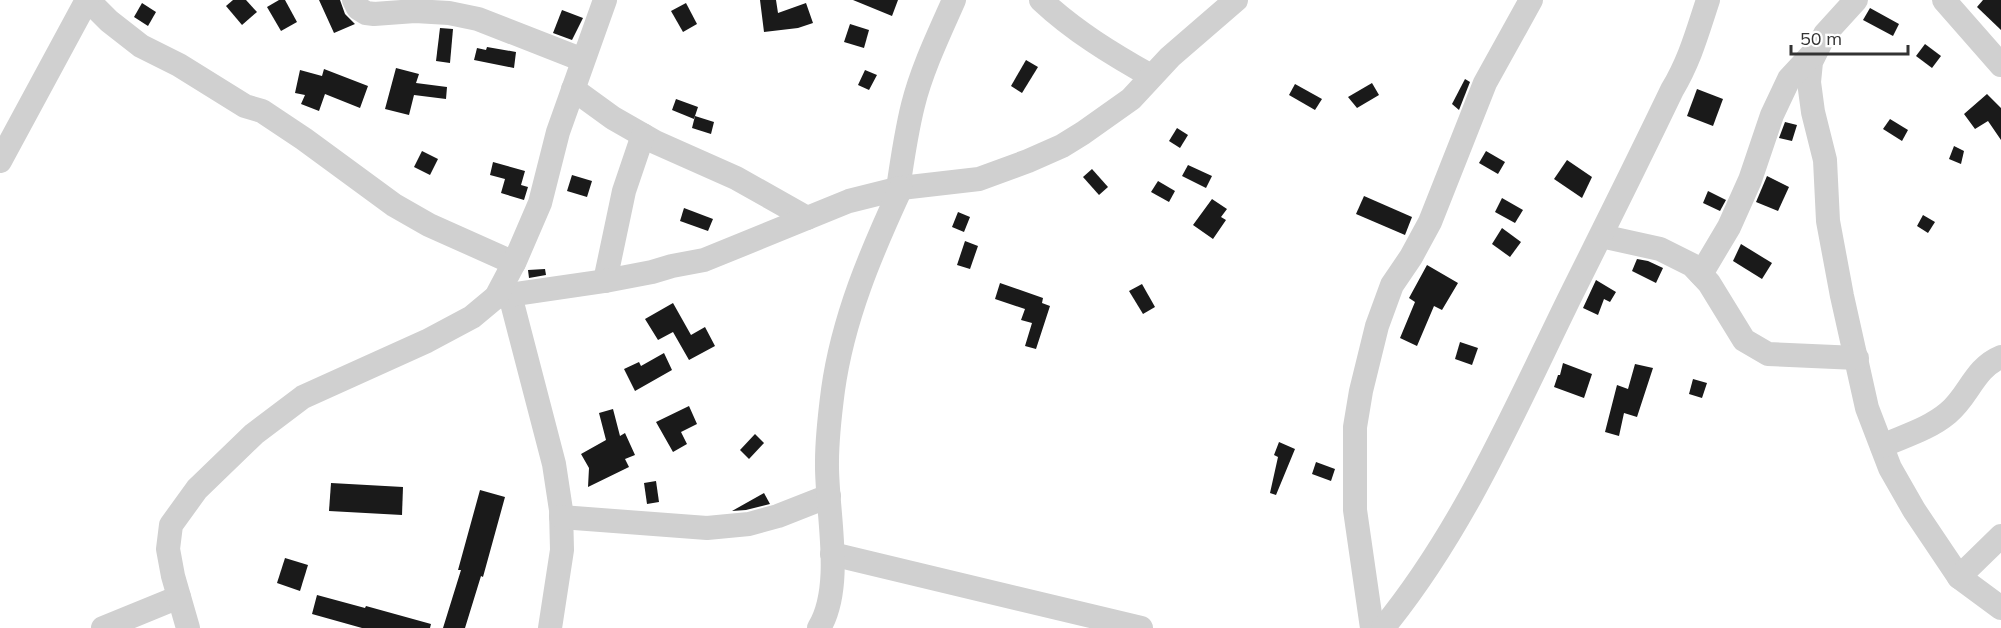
<svg xmlns="http://www.w3.org/2000/svg" width="2001" height="628" viewBox="0 0 2001 628" font-family="Mulish,sans-serif">
<rect width="100%" height="100%" fill="#fff"/>
<g fill="#1a1a1a">
<path d="M233,0H246L257,12L242,25L226,6Z"/>
<path d="M279,0H285L297,22L281,31L267,7Z"/>
<path d="M319,0H340L345,14L355,24L334,33Z"/>
<path d="M760,0H776L778,13L806,3L813,23L798,28L764,32Z"/>
<path d="M853,0H898L892,16Z"/>
<path d="M1983,0H2001V30L1977,7Z"/>
<path d="M142,3L156,12L148,26L134,17Z"/>
<path d="M686,3L697,24L683,32L671,11Z"/>
<path d="M1870,8L1899,24L1893,36L1863,20Z"/>
<path d="M562,10L583,18L572,40L553,33Z"/>
<path d="M850,24L869,30L864,48L844,42Z"/>
<path d="M440,28L453,29L450,63L436,61Z"/>
<path d="M1925,44L1941,56L1932,68L1916,56Z"/>
<path d="M487,47L516,52L514,68L474,60L477,48L486,50Z"/>
<path d="M1026,60L1038,67L1022,93L1011,86Z"/>
<path d="M396,68L419,74L416,83L447,87L446,99L414,95L409,115L385,109Z"/>
<path d="M324,69L368,86L360,108L325,94L319,111L301,104L305,95L295,93L300,70L322,76Z"/>
<path d="M865,70L877,75L869,90L858,85Z"/>
<path d="M1465,79L1470,82L1459,110L1452,104Z"/>
<path d="M1372,83L1379,95L1357,108L1348,97Z"/>
<path d="M1295,84L1322,99L1315,110L1289,95Z"/>
<path d="M1697,89L1723,99L1713,126L1687,116Z"/>
<path d="M1987,94L2001,108V140L1988,121L1975,129L1964,114Z"/>
<path d="M676,99L698,107L694,119L672,110Z"/>
<path d="M695,116L714,122L711,134L692,128Z"/>
<path d="M1890,119L1908,130L1902,141L1883,129Z"/>
<path d="M1785,122L1797,125L1792,141L1779,138Z"/>
<path d="M1177,128L1188,135L1180,148L1169,141Z"/>
<path d="M1954,146L1964,151L1961,164L1949,159Z"/>
<path d="M422,151L438,159L430,175L414,167Z"/>
<path d="M1486,151L1505,162L1498,174L1479,163Z"/>
<path d="M1567,160L1592,177L1582,198L1554,179Z"/>
<path d="M493,162L525,171L521,185L528,187L524,200L501,193L505,179L490,175Z"/>
<path d="M1188,165L1212,176L1206,188L1182,176Z"/>
<path d="M1092,169L1108,187L1099,195L1083,177Z"/>
<path d="M572,175L592,181L587,197L567,191Z"/>
<path d="M1767,176L1789,187L1778,211L1756,202Z"/>
<path d="M1158,181L1175,191L1169,202L1151,192Z"/>
<path d="M1708,191L1726,200L1720,211L1703,203Z"/>
<path d="M1364,196L1412,217L1405,235L1356,214Z"/>
<path d="M1502,198L1523,210L1515,223L1495,212Z"/>
<path d="M1212,199L1227,209L1221,217L1226,220L1213,239L1193,225Z"/>
<path d="M684,208L713,219L708,231L680,221Z"/>
<path d="M958,212L970,217L964,232L952,227Z"/>
<path d="M1923,215L1935,222L1928,233L1917,226Z"/>
<path d="M1502,228L1521,242L1510,257L1492,244Z"/>
<path d="M965,241L978,246L970,269L957,265Z"/>
<path d="M1741,244L1772,263L1762,279L1733,261Z"/>
<path d="M1637,259L1648,261L1663,268L1656,283L1632,271Z"/>
<path d="M1427,265L1458,283L1442,310L1434,306L1417,346L1400,338L1415,302L1409,298Z"/>
<path d="M545,269L546,275L529,278L528,270Z"/>
<path d="M1596,280L1616,292L1610,302L1604,299L1598,315L1583,308Z"/>
<path d="M1000,283L1043,298L1042,303L1050,306L1036,349L1025,346L1032,323L1021,320L1025,309L995,299Z"/>
<path d="M1142,284L1155,307L1143,314L1129,291Z"/>
<path d="M673,303L691,335L705,327L715,346L689,360L673,332L658,340L645,319Z"/>
<path d="M1460,342L1478,348L1472,365L1455,359Z"/>
<path d="M664,353L672,370L635,391L624,369L639,362L641,366Z"/>
<path d="M1563,363L1592,374L1584,398L1554,387L1558,375H1560Z"/>
<path d="M1635,364L1653,368L1637,417L1624,413L1619,436L1605,432L1617,385L1628,389Z"/>
<path d="M1693,379L1707,383L1702,398L1689,394Z"/>
<path d="M689,406L697,424L681,432L687,444L673,452L656,422Z"/>
<path d="M613,409L620,436L625,433L635,455L625,459L629,467L588,487L589,468L581,454L606,440L599,413Z"/>
<path d="M755,434L764,443L749,459L740,450Z"/>
<path d="M1279,442L1295,449L1276,495L1270,493L1278,457L1274,455Z"/>
<path d="M1316,462L1335,469L1331,481L1312,474Z"/>
<path d="M656,481L659,502L647,504L644,483Z"/>
<path d="M331,483L403,487L402,515L329,511Z"/>
<path d="M480,490L505,497L483,577L481,576L465,628H443L461,570H458Z"/>
<path d="M764,493L770,504L746,510L732,511Z"/>
<path d="M285,558L308,565L300,591L277,583Z"/>
<path d="M317,595L365,608L366,606L431,624L430,628H362L312,614Z"/>
</g>
<g fill="none" stroke-linecap="round" stroke-linejoin="round">
<g stroke="#d0d0d0" stroke-width="24">
<path d="M88,0L109,21L141,46L179,65L245,106L262,111L304,139L394,205L429,225L514,263"/>
<path d="M354,0L358,8L366,13L374,14L415,11L449,13L478,19L583,60"/>
<path d="M1041,0C1074,31 1112,54 1151,76"/>
<path d="M1856,0L1825,34L1811,62L1809,82L1813,112L1825,160L1828,221L1842,296L1867,408L1890,468L1914,510L1959,577L2001,608"/>
<path d="M1944,0L2001,65"/>
<path d="M573,89L613,118L655,142L736,178L807,218"/>
<path d="M0,161L87,0"/>
<path d="M898,189C902,161 906,133 913,105C922,69 939,34 954,0"/>
<path d="M1601,236L1660,249L1692,265L1709,283L1744,340L1768,354L1857,358"/>
<path d="M1701,274L1729,227L1750,180L1772,115L1789,79L1815,51"/>
<path d="M605,281L624,191L643,135"/>
<path d="M510,295L554,464L561,510L562,550L550,628"/>
<path d="M496,297L605,281L652,272L672,266L704,260L849,201L901,188L979,179L1028,161L1062,146L1083,133L1131,99L1170,57L1236,0"/>
<path d="M1882,446C1904,436 1929,429 1948,413C1969,396 1974,368 2001,357"/>
<path d="M561,517L707,528L749,524L778,516L829,496"/>
<path d="M832,554L1141,628"/>
<path d="M1959,577L2001,536"/>
<path d="M103,628L179,597"/>
<path d="M188,628L173,576L168,549L171,525L197,489L254,434L303,397L427,341L472,317L496,297L515,261L540,203L558,132L605,0"/>
<path d="M819,628C845,585 826,510 827,462C827,438 830,413 833,390C843,318 871,253 901,188"/>
<path d="M1372,628L1355,510V427L1361,391L1377,326L1392,285L1411,257L1430,222L1485,83L1531,0"/>
<path d="M1383,628C1464,529 1515,409 1571,295C1605,227 1639,159 1672,90C1690,60 1697,33 1708,0"/>
</g>
</g>
<path d="M1791 45v9h117v-9" fill="none" stroke="#333333" stroke-width="3"/>
<text x="1800" y="45" font-size="18" fill="#333333" stroke="#ffffff" stroke-width="4.5" paint-order="stroke">50 m</text>
</svg>
